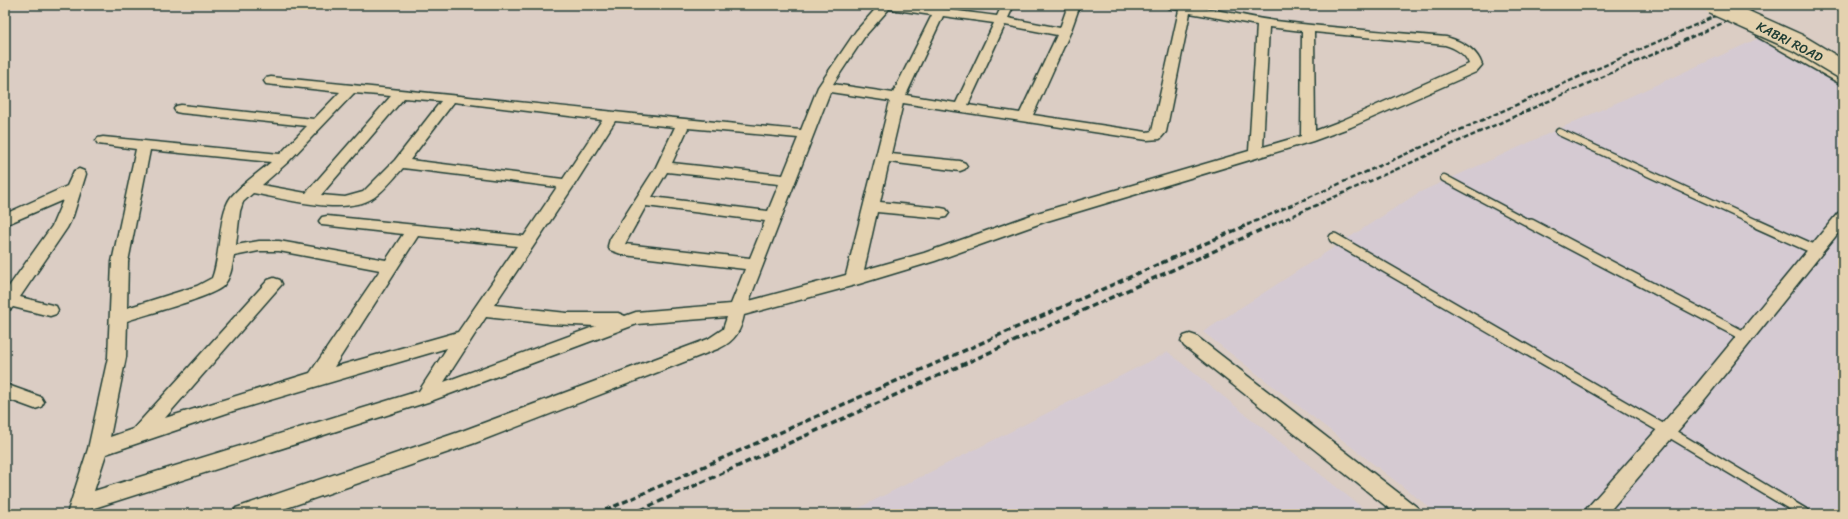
<svg xmlns="http://www.w3.org/2000/svg" width="1848" height="519" viewBox="0 0 1848 519" font-family="Sriracha,sans-serif">
<rect width="100%" height="100%" fill="#dbcdc4"/>
<filter id="ink" filterUnits="userSpaceOnUse"><feTurbulence type="fractalNoise" baseFrequency=".025" numOctaves="2"/><feDisplacementMap in="SourceGraphic" scale="8" xChannelSelector="R" yChannelSelector="G"/><feConvolveMatrix kernelMatrix="1 2 1 2 8 2 1 2 1" color-interpolation-filters="sRGB"/></filter>
<g filter="url(#ink)">
<g fill="#d5cad2">
<path d="M1770,33L1843,78V514H1438L1203,332L1418,193Z"/>
<path d="M1168,352L1370,514H847Z"/>
</g>
<g fill="none" stroke-linecap="round" stroke-linejoin="round">
<defs>
<g id="lane-far1">
<path d="M1760,35L1843,82"/>
<path d="M1559,132L1761,225"/>
<path d="M1444,178L1532,225"/>
</g>
<g id="lane">
<path d="M1531,224L1746,337"/>
<path d="M1758,224L1816,250"/>
<path d="M1334,238L1667,431L1806,514"/>
</g>
<g id="street">
<path d="M879,5C919,5 957,11 997,16L1002,5H1014L1008,18L1060,28L1068,5H1080L1070,33L1033,115L1147,132L1152,131L1179,10L1169,8L1167,5C1204,5 1240,16 1276,21C1332,28 1389,32 1446,37C1461,41 1477,49 1482,65L1476,72L1351,127L1313,141L1047,221L935,261L859,284L744,315C741,330 735,341 720,348L475,443L269,514H233L236,508L462,431L708,339L723,329L727,317L637,324L431,401L88,510L87,514H69L68,511L88,449L108,357L112,262L136,149L98,144L96,141L98,138L103,137L280,154L307,126L181,113L176,112L174,109L176,106L181,105L314,119L340,92L266,84L264,81L266,78L271,77C448,94 624,114 801,130L818,87L856,31ZM889,9L932,15L893,93L833,84L865,36ZM1190,13L1257,25L1249,151L1037,213L924,253L864,270L877,212L941,218L946,217L949,213L946,209L941,208L880,202L889,162L960,171L965,169L967,166L965,163L960,161L891,154L903,103L1147,140L1160,139L1166,132ZM943,16L994,23L956,103L906,95ZM1005,25L1057,35L1020,113L968,105ZM1269,27L1302,31L1301,136L1263,147ZM1314,32L1445,45C1455,48 1466,54 1469,64L1341,121L1315,131ZM830,92L890,101L846,275L749,301ZM354,93L391,96L306,193L262,185L288,162ZM404,98L441,101L395,160L363,192L345,197L321,195ZM454,102L602,120L563,179L410,160ZM615,121L675,127L656,167L610,239L608,246L610,250L624,255L745,269L731,304L636,312L625,316L618,313H567L494,305L573,187ZM688,128L798,138L783,175L672,163ZM150,150L271,162C258,173 242,184 231,197C218,214 221,256 212,278L197,286L127,308L128,262ZM403,168L557,187L524,236L327,216L322,217L319,221L322,225L403,234L386,260L279,241H259L236,245L240,211L243,202L253,193C285,199 345,216 373,198C382,193 396,176 403,168ZM667,172L779,184L768,211L652,197ZM646,206L765,221L750,258L625,244ZM418,236L517,246L458,332L334,367ZM259,251H279L380,270L310,373L165,418L282,284L280,280L274,278L268,280L133,429L110,437L126,357L127,321C144,315 216,296 224,285C231,277 232,266 234,256ZM486,317L550,324L596,326L444,382ZM447,348L419,391L94,491L106,454L233,411Z"/>
<path d="M79,169L84,171L86,174L73,216L67,228L20,297L56,306L58,310L56,314L50,316L13,307L11,309L5,311V292L52,226L63,200L5,225V214L67,186L74,171Z"/>
<path d="M1843,212V227L1705,399L1607,514H1584L1587,508L1693,389L1838,213Z"/>
<path d="M1190,334L1196,336L1418,508L1421,514H1396L1184,346L1181,341L1184,336Z"/>
<path d="M5,384L41,397L44,402L41,407L35,409L5,398Z"/>
</g>
</defs>
<use href="#lane-far1" stroke="#1f3d34" stroke-width="9"/>
<use href="#lane" stroke="#1f3d34" stroke-width="12"/>
<use href="#street" stroke="#1f3d34" stroke-width="3"/>
<use href="#lane-far1" stroke="#e4d2af" stroke-width="6"/>
<use href="#lane" stroke="#e4d2af" stroke-width="9"/>
<use href="#street" fill="#e4d2af" fill-rule="evenodd"/>
<g stroke="#1f3d34" stroke-width="2.5" stroke-dasharray="5 2.5" stroke-linecap="butt">
<path d="M1247,225L1740,5"/>
<path d="M1272,225L1763,5"/>
</g>
<g stroke="#1f3d34" stroke-width="3.5" stroke-dasharray="6 3.5" stroke-linecap="butt">
<path d="M597,514L1249,224"/>
<path d="M632,514L1274,224"/>
</g>
<defs>
<path id="secondary-bridge" d="M1713,5L1798,43L1843,70"/>
</defs>
<use href="#secondary-bridge" stroke="#1f3d34" stroke-width="21" stroke-linecap="butt"/>
<use href="#secondary-bridge" stroke="#e4d2af" stroke-width="18"/>
</g>
</g>
<g text-anchor="middle" stroke-width="3" stroke-linejoin="round" paint-order="stroke">
<g font-size="13" fill="#1f3d34" stroke="#e4d2af">
<text transform="translate(1790 41) rotate(27)" y="5">KABRI ROAD</text>
</g>
</g>
<rect width="1848" height="519" fill="none" stroke="#e4d2af" stroke-width="20"/>
<rect x="10" y="10" width="1828" height="499" fill="none" stroke="#1f3d34" stroke-width="1.5" filter="url(#ink)"/>
</svg>
